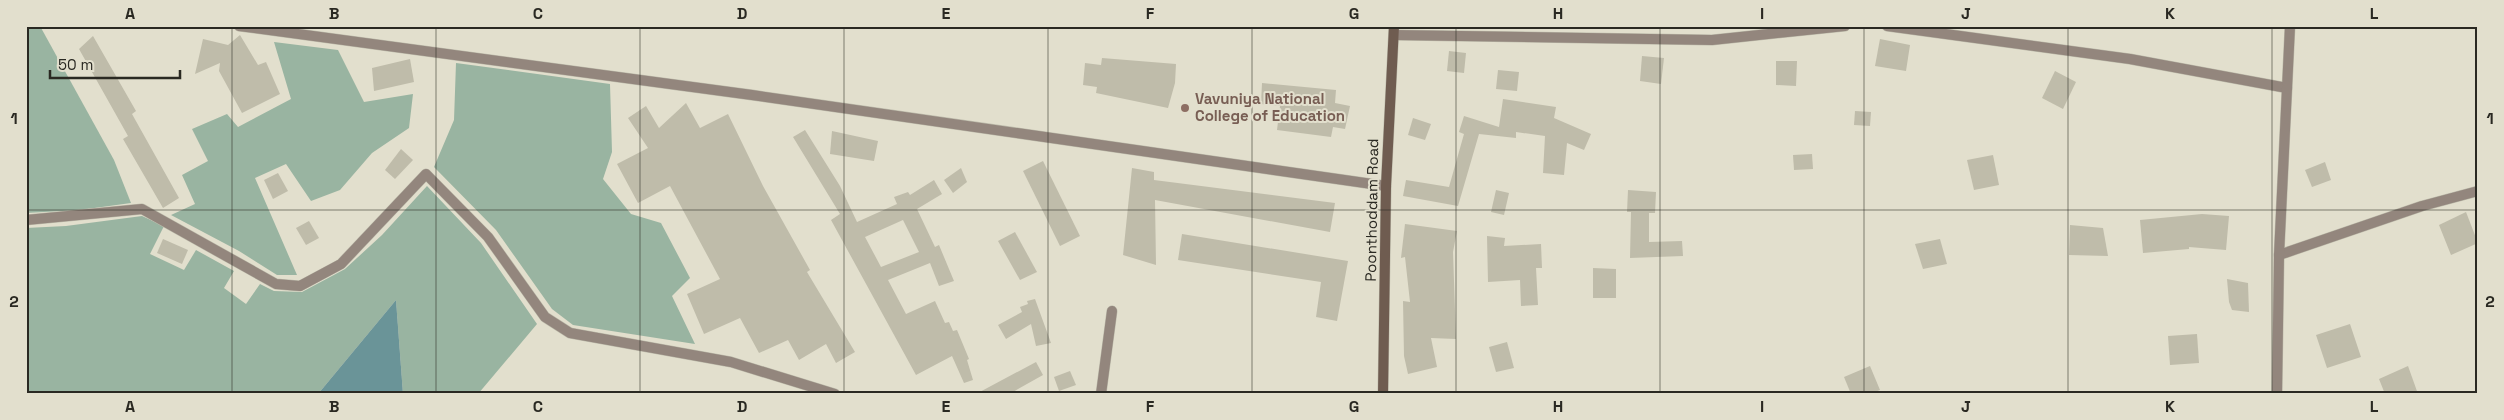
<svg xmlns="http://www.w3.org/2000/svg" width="2504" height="420" viewBox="0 0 2504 420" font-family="'Space Grotesk',sans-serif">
<rect width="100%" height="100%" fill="#e2dfcd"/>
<g fill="#99b4a1">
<path d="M26,26H40L114,160L131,203L80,210L26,213Z"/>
<path d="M274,42L338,50L364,102L413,94L409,128L372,153L340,190L311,201L286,164L255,178L297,275H277L239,251L171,215L195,204L182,175L208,161L192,129L227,114L238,127L291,99Z"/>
<path d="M456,63L610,84L612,152L603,179L631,214L661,223L690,278L672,296L695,344L573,325L552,309L496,230L434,167L454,120Z"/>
<path d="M427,186L481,243L537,324L478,394H403L396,300L318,394H26V228L66,226L142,216L164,226L150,254L184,270L196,250L234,271L224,288L246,304L260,284L274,291L302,292L345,269L382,235Z"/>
</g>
<path fill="#6a9498" d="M396,300L403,394H318Z"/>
<g fill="#bfbcaa" fill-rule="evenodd">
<path d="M240,35L258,65L266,62L280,94L242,113L219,71L220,63L195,74L203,39L228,45Z"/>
<path d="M93,36L136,111L132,114L179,198L163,208L123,139L128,136L79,49Z"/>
<path d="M1880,39L1910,45L1906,71L1875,66Z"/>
<path d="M1449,51L1466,53L1464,73L1447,71Z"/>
<path d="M1642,56L1664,58L1661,84L1640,81Z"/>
<path d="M1102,58L1176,64L1175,83L1168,108L1096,93L1097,87L1083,85L1085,63L1101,65Z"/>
<path d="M410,59L414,82L374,91L372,68Z"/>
<path d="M1776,61H1797L1796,86L1776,85Z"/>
<path d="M1498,70L1519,72L1517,91L1496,89Z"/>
<path d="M2055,71L2076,82L2063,109L2042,98Z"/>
<path d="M1262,83L1336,90L1335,103L1350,106L1345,129L1333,127L1331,137L1277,130L1280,106L1261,104Z"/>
<path d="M1503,99L1556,107L1554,118L1591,134L1584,150L1567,143L1564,175L1543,173L1545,136L1516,132V138L1479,134L1458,206L1403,196L1406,180L1449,187L1464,134L1459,132L1464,116L1499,127Z"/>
<path d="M686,103L700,128L728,114L763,186L810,270L807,272L855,352L836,363L826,344L799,360L788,340L759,353L740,318L704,334L687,294L720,279L670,186L638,203L617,164L648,148L628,118L646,106L659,128Z"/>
<path d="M1855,111L1871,112L1870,126L1854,125Z"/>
<path d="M1413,118L1431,124L1425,140L1408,135Z"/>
<path d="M805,130L840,186L857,222L897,204L894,197L908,192L910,195L934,180L942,194L917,209L935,247L939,245L954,281L939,286L930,263L888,280L906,314L935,301L945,323L949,322L953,331L957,330L969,359L967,360L973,380L964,383L952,356L916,375L831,220L840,214L793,137ZM903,220L919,252L881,267L865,237Z"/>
<path d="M832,131L878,141L874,161L830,154Z"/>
<path d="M401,149L413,160L395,179L385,170Z"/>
<path d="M1812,154L1813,169L1794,170L1793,155Z"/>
<path d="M1993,155L1999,185L1974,190L1967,160Z"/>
<path d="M1043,161L1080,236L1060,246L1023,171Z"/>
<path d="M2325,162L2331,180L2312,187L2305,170Z"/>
<path d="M961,168L967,182L953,193L944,180Z"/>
<path d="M1132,168L1154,172V180L1335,203L1330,232L1155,200L1156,265L1123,255Z"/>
<path d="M278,173L288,191L273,199L264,180Z"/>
<path d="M1496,190L1509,193L1504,215L1491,212Z"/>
<path d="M1628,190L1656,192L1655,213H1649V242L1682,241L1683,256L1630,258L1631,212H1627Z"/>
<path d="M2466,212L2478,243L2451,255L2439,225Z"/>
<path d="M2202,214L2229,216L2226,250L2189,247V249L2143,253L2140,220Z"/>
<path d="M309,221L319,238L306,245L296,228Z"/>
<path d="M1405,224L1457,231L1453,252L1456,339L1431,338L1437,367L1408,374L1404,356L1403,301L1410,302L1405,257L1401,258Z"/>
<path d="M2070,225L2103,228L2108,256L2069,255Z"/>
<path d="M1015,232L1037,272L1020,280L998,241Z"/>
<path d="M1182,234L1348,261L1337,321L1316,317L1321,282L1178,260Z"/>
<path d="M1487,236L1505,238L1504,246L1541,244L1542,268H1536L1538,305L1521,306L1520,280L1488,282Z"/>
<path d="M163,239L188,250L182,264L157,253Z"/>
<path d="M1940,239L1947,264L1923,269L1915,244Z"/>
<path d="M1593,268L1616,269V298H1593Z"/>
<path d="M2227,279L2248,283L2249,312L2232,310L2229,302Z"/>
<path d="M1035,299L1051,343L1036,346L1031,324L1006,339L998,325L1022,312L1020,307L1028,304L1027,301Z"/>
<path d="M2350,324L2361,357L2327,368L2316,335Z"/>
<path d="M2197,334L2199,363L2170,365L2168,336Z"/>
<path d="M1507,342L1514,368L1496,372L1489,347Z"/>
<path d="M1036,362L1043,375L1018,389L1010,394H976Z"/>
<path d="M1870,366L1880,390L1870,394H1851L1844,377Z"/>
<path d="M2408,366L2418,394H2385L2379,379Z"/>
<path d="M1070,371L1076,385L1059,391L1054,377Z"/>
</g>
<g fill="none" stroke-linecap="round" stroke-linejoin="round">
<defs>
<g id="street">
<path d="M239,26L752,95L1386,186"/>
<path d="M1887,26L2130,59L2287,88"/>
<path d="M1394,35L1712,40L1845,26"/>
<path d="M26,220L142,209L276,284L300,286L341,264L426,174L488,237L545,317L570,333L731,362L835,394"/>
<path d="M2279,255L2422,206L2478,191"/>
<path d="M1101,394L1112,311"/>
<path d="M2277,394L2279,255L2290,26"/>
</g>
<path id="secondary" d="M1383,394L1386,186L1394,26"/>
</defs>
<use href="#street" stroke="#bdbbab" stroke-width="11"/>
<use href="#secondary" stroke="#bdbbab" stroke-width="11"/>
<use href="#street" stroke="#93867d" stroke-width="10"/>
<use href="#secondary" stroke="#6f5c50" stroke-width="10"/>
</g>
<path fill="none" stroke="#2a2922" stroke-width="1" stroke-opacity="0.55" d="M232,26V394M436,26V394M640,26V394M844,26V394M1048,26V394M1252,26V394M1456,26V394M1660,26V394M1864,26V394M2068,26V394M2272,26V394M26,210H2478"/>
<circle fill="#8d6e63" stroke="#e2dfcd" stroke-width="2" cx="1185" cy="108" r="5"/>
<g text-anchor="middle" stroke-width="4" stroke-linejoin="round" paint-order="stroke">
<g font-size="15" font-weight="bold" fill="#785e54" stroke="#e2dfcd" text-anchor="start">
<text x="1195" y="104">Vavuniya National<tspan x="1195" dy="17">College of Education</tspan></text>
</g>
<g font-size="15" fill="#2a2922" stroke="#e2dfcd">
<text transform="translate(1372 210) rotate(-89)" y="5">Poonthoddam Road</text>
</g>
</g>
<rect width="2504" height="420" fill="none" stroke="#e2dfcd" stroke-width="55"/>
<path d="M50 70v8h130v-8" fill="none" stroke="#2a2922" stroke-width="2.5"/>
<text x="58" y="70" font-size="15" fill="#2a2922" stroke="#e2dfcd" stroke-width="4" paint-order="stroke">50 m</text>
<rect x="28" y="28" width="2448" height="364" fill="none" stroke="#2a2922" stroke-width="2"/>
<g font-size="16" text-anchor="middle" font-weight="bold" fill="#2a2922">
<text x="130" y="19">A</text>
<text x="334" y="19">B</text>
<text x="538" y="19">C</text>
<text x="742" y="19">D</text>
<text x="946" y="19">E</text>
<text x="1150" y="19">F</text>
<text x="1354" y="19">G</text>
<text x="1558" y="19">H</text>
<text x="1762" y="19">I</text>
<text x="1966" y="19">J</text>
<text x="2170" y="19">K</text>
<text x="2374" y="19">L</text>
<text x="14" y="124">1</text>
<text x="2490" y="124">1</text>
<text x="14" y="307">2</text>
<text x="2490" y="307">2</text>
<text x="130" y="412">A</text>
<text x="334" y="412">B</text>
<text x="538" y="412">C</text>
<text x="742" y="412">D</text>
<text x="946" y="412">E</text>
<text x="1150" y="412">F</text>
<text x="1354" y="412">G</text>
<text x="1558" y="412">H</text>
<text x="1762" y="412">I</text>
<text x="1966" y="412">J</text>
<text x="2170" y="412">K</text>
<text x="2374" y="412">L</text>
</g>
</svg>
